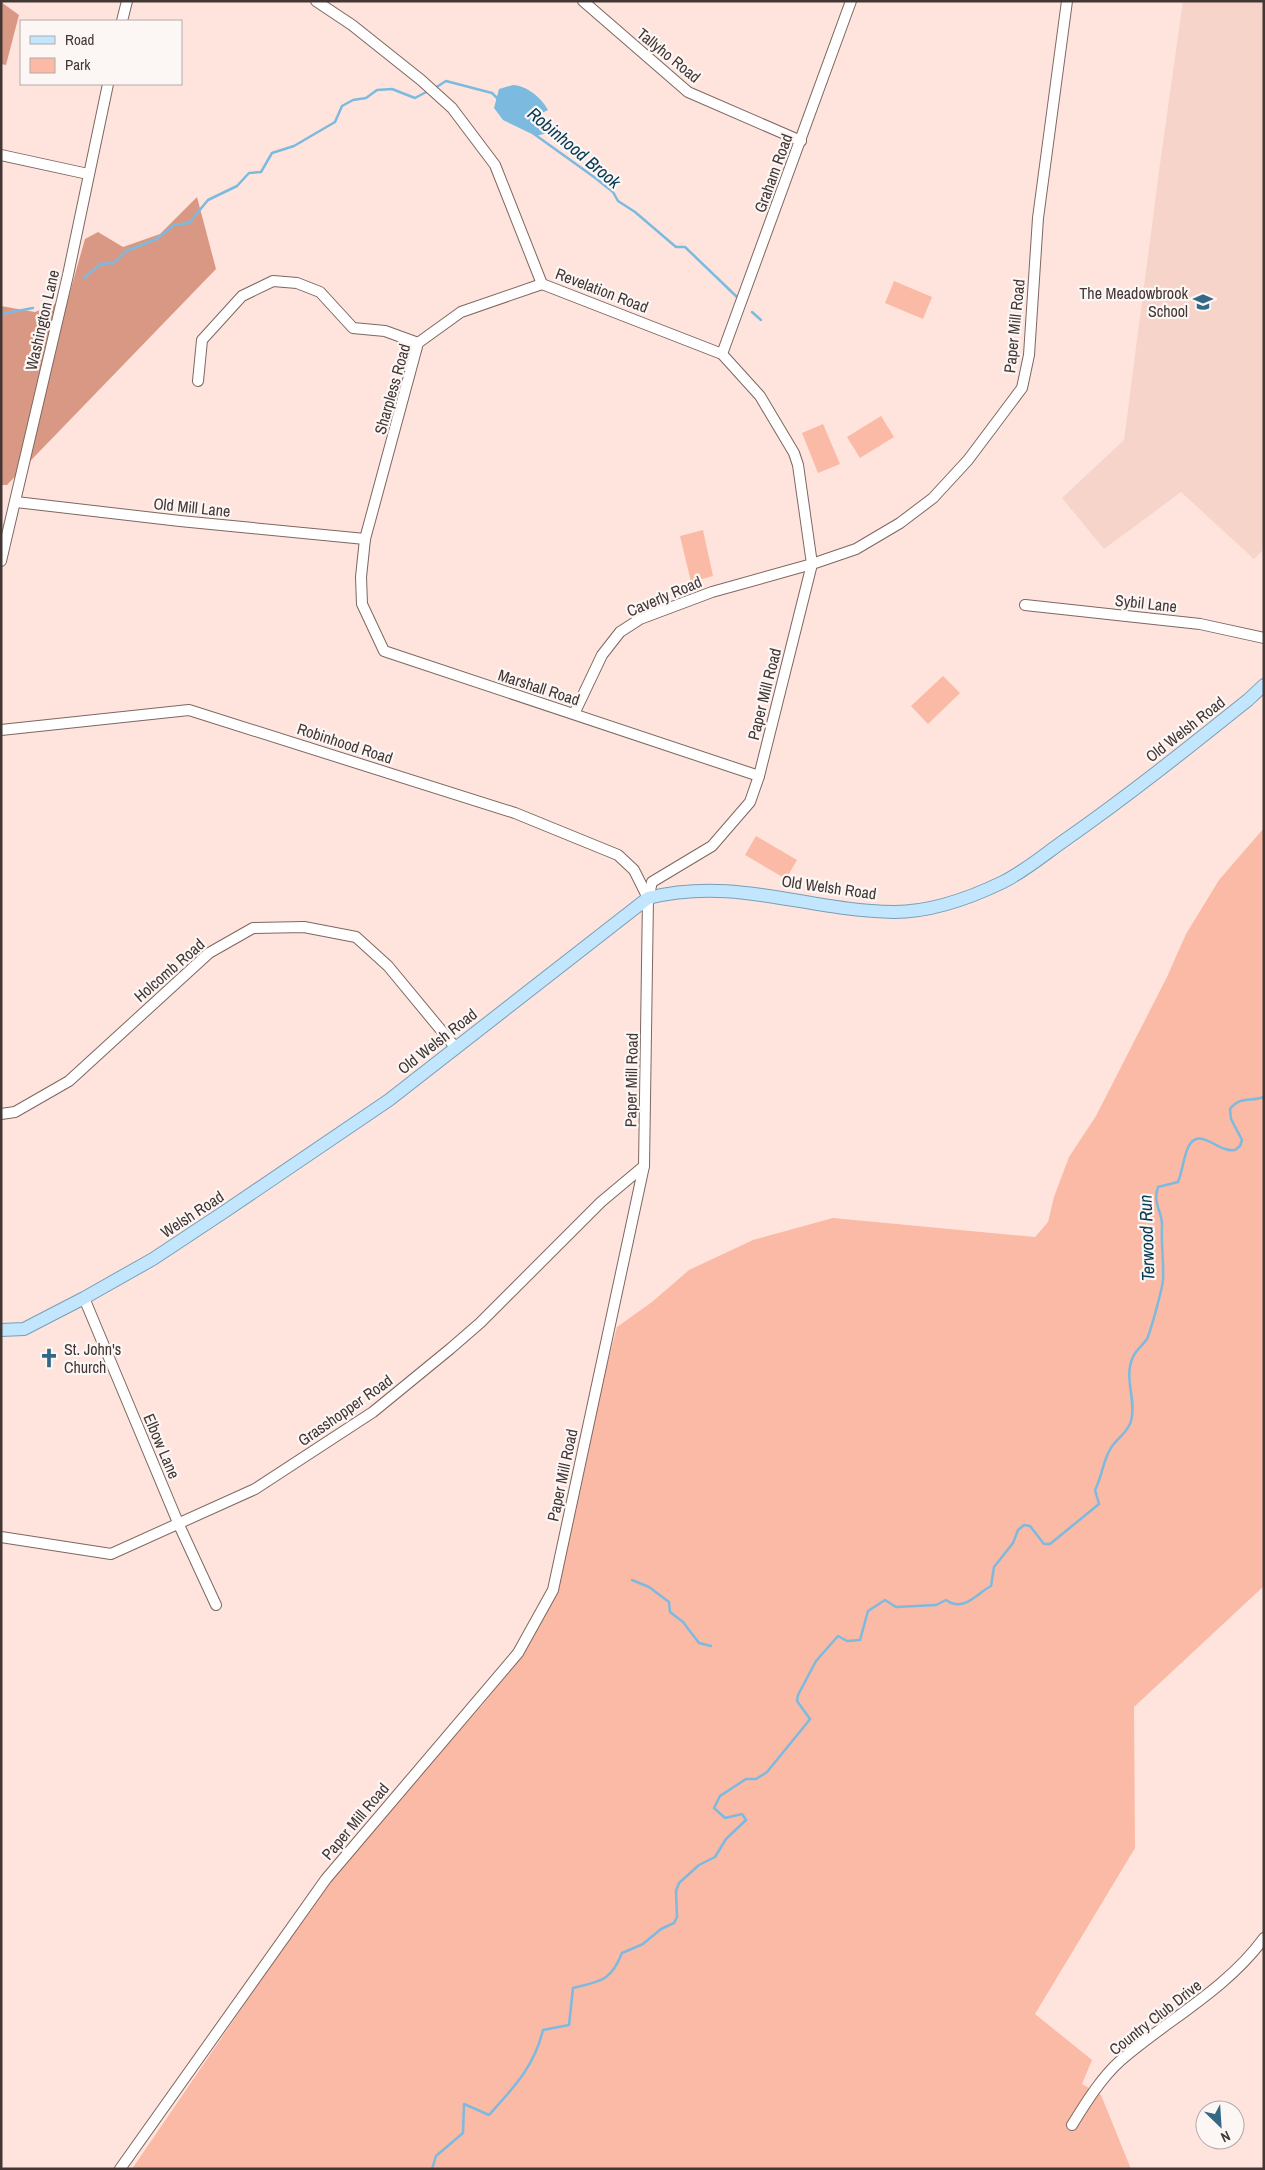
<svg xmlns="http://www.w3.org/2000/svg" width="1265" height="2170" viewBox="0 0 1265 2170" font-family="'Archivo Narrow',sans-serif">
<rect width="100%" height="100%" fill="#fee4dc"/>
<path fill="#f6d4ca" d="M1183,1H1264V549L1254,559L1181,492L1104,549L1062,498L1124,440L1160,164Z"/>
<g fill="#fbbaa6">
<path d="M894,281L932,297L923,319L885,303Z"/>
<path d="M881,416L894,437L860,458L847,437Z"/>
<path d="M823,424L840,464L818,473L802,433Z"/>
<path d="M703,530L713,576L691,582L680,536Z"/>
<path d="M943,676L960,693L928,724L911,706Z"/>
<path d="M1264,828V1586L1134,1707L1135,1848L1035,2014L1092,2060L1082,2084L1101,2095L1131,2169H132L319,1895L383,1816L483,1704L523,1654L558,1589L595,1409L617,1327L652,1302L689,1270L753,1240L833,1218L1035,1237L1048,1222L1054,1197L1069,1157L1096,1116L1167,977L1186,934L1219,880Z"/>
<path d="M756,836L797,860L786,879L745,855Z"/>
</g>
<g fill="#d99884">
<path d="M1,2L19,15L6,65L1,64Z"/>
<path d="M197,197L216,269L7,485H1V306L35,312L68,299L85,239L98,232L123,247L160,234Z"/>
</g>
<path fill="#7cbadf" d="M513,85C527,86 541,97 548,110L542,113L540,119L541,125L547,127V133L536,136L503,120L494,108L499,89Z"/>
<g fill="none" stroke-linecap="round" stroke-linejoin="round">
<g stroke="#7cbadf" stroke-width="2.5">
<path d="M435,88L446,81L492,93L500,101"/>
<path d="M534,134L594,177L613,192L618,201L635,212L676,247H685L737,297"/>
<path d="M84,278L100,264L114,263L126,251L157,239L174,225L189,223L208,200L237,186L249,173L261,172L272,153L294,146L335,122L342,106L353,100L366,98L377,90L392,89L415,98L430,90"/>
<path d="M752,312L761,320"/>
<path d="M1,314L33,308"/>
<path d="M632,1580L649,1587L669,1602L670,1612L683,1622L699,1643L711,1646"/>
<path d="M432,2169L436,2156L463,2133L464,2104L489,2115C514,2087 534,2067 543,2030L569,2025L573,1988C601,1981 611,1981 622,1953L643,1944L661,1929L674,1923L677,1917L676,1891L679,1883L699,1865L715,1857L726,1839L746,1820L742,1814L725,1818L714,1808L720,1796L746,1779H756L767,1772L807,1723L810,1719L797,1701L798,1695L816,1661L838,1636L847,1641L860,1640L868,1611L885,1600L896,1607L936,1605L946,1600C964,1613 977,1593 991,1586L994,1567L1013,1543L1018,1530L1024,1525L1030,1526L1044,1544H1050L1099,1504L1095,1490C1103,1475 1103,1457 1113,1445C1120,1436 1128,1432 1131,1421C1137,1400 1123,1378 1133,1357C1136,1350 1143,1345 1147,1339C1151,1330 1162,1290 1163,1280C1164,1262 1161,1245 1162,1227C1163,1211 1152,1205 1158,1187L1178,1182C1183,1170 1184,1152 1190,1144C1202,1128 1218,1153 1235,1150L1240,1146L1242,1140L1231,1119L1230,1109C1240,1096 1250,1102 1264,1097"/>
</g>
<defs>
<g id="minor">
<path d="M316,1L352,25L421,80L452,108L495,165L542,284L722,354L760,396L794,453L798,465L812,564L712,592L640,619L620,632L602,655L574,714"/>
<path d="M583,1L688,92L801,141"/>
<path d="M122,21L127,1"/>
<path d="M1,155L88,174"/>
<path d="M542,284L461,312L418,343L365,539L361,577L362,604L384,651L759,776"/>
<path d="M722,354L851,1"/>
<path d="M198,381L202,340L242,296L273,281L297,283L320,292L353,328L385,331L418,343"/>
<path d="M16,502L180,521L365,539"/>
<path d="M1,561L68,275L108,84"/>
<path d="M1025,605L1200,624L1264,638"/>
<path d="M1,730L189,710L515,813L618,855L634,870L648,898"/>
<path d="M1,1114L15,1112L69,1081L209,953L253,928L304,927L356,937L388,966L455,1047"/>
<path d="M84,1298L179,1525L216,1605"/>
<path d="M1,1537L111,1554L255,1489L373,1412L450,1349L480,1323L601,1202L644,1166"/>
<path d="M1072,2125C1085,2104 1101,2078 1120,2061C1167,2020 1226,1990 1264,1938"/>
<path d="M120,2169L326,1879L518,1653L553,1590L644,1166L648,898L652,882L712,846L750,802L759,776L812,564L856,549L900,523L933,498L968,460L1022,388L1029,355L1038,218L1067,1"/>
</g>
<path id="major" d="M1,1330L24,1329L84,1298L153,1259L224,1212L389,1100L648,898C736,876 808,911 894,912C931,912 970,898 1003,882C1025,871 1045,854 1065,840C1128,796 1188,748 1248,700L1264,685"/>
</defs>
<use href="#minor" stroke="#7e6761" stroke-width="12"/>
<use href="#major" stroke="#799eb6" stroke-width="14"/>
<use href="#minor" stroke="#fff" stroke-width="10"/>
<use href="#major" stroke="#c1e6fd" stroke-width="12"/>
</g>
<defs>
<symbol id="school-bare" viewBox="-9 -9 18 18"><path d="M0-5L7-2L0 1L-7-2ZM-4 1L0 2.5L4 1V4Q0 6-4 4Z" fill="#356885" stroke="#fcf6f5" stroke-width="2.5" paint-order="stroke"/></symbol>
<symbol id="church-bare" viewBox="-9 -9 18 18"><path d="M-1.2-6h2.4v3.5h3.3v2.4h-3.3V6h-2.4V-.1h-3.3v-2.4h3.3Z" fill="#356885" stroke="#fcf6f5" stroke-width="2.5" paint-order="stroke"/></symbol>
</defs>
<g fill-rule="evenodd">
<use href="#school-bare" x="1189" y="288" width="28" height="28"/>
<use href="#church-bare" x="35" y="1344" width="28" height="28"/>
</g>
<g text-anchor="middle" stroke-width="4.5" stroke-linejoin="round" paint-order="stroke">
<g font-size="16" fill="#423734" stroke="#fcf6f5">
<text transform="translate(669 55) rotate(39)" y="6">Tallyho Road</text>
<text transform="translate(773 173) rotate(-70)" y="6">Graham Road</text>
<text transform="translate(602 290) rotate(21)" y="6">Revelation Road</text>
<text transform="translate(42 320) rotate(-77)" y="6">Washington Lane</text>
<text transform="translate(1014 326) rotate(-84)" y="6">Paper Mill Road</text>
<text transform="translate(392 389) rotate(-74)" y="6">Sharpless Road</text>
<text transform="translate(192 507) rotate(6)" y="6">Old Mill Lane</text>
<text transform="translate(664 596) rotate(-23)" y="6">Caverly Road</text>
<text transform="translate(1146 603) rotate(6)" y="6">Sybil Lane</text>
<text transform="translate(539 687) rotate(18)" y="6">Marshall Road</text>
<text transform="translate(764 694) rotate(-76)" y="6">Paper Mill Road</text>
<text transform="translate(1185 729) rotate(-38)" y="6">Old Welsh Road</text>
<text transform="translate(345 743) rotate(18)" y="6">Robinhood Road</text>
<text transform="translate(829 887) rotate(8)" y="6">Old Welsh Road</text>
<text transform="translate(169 970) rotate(-41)" y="6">Holcomb Road</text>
<text transform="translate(437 1041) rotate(-38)" y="6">Old Welsh Road</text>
<text transform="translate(631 1080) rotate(-89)" y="6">Paper Mill Road</text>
<text transform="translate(192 1214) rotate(-33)" y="6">Welsh Road</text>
<text transform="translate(345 1410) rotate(-35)" y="6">Grasshopper Road</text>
<text transform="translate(162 1446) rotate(67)" y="6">Elbow Lane</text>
<text transform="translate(562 1475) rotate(-78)" y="6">Paper Mill Road</text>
<text transform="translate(355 1821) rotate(-50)" y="6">Paper Mill Road</text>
<text transform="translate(1155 2017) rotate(-38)" y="6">Country Club Drive</text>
</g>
<g font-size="16" fill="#423734" stroke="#fcf6f5" text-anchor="end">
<text x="1188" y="299">The Meadowbrook<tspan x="1188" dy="18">School</tspan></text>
<text x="64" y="1355" text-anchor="start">St. John's<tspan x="64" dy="18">Church</tspan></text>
</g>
<g font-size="18" font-style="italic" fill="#043a54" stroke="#fcf6f5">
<text transform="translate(574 148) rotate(40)" y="6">Robinhood Brook</text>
<text transform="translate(1147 1238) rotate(-92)" y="6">Terwood Run</text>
</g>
</g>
<rect width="1265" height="2170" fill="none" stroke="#423734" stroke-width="5"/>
<rect x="20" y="20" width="162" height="65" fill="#fcf6f5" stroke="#b2aaa8"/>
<rect x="30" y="36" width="25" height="8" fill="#c1e6fd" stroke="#b2aaa8"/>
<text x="65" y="45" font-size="15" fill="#423734">Road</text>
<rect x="30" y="58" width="25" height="15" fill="#fbbaa6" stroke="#b2aaa8"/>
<text x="65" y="70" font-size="15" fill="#423734">Park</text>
<g transform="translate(1220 2125) rotate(155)"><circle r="24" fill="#fcf6f5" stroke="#b2aaa8"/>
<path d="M0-4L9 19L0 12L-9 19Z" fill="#356885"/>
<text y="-8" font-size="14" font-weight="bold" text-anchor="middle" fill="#423734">N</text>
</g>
</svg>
